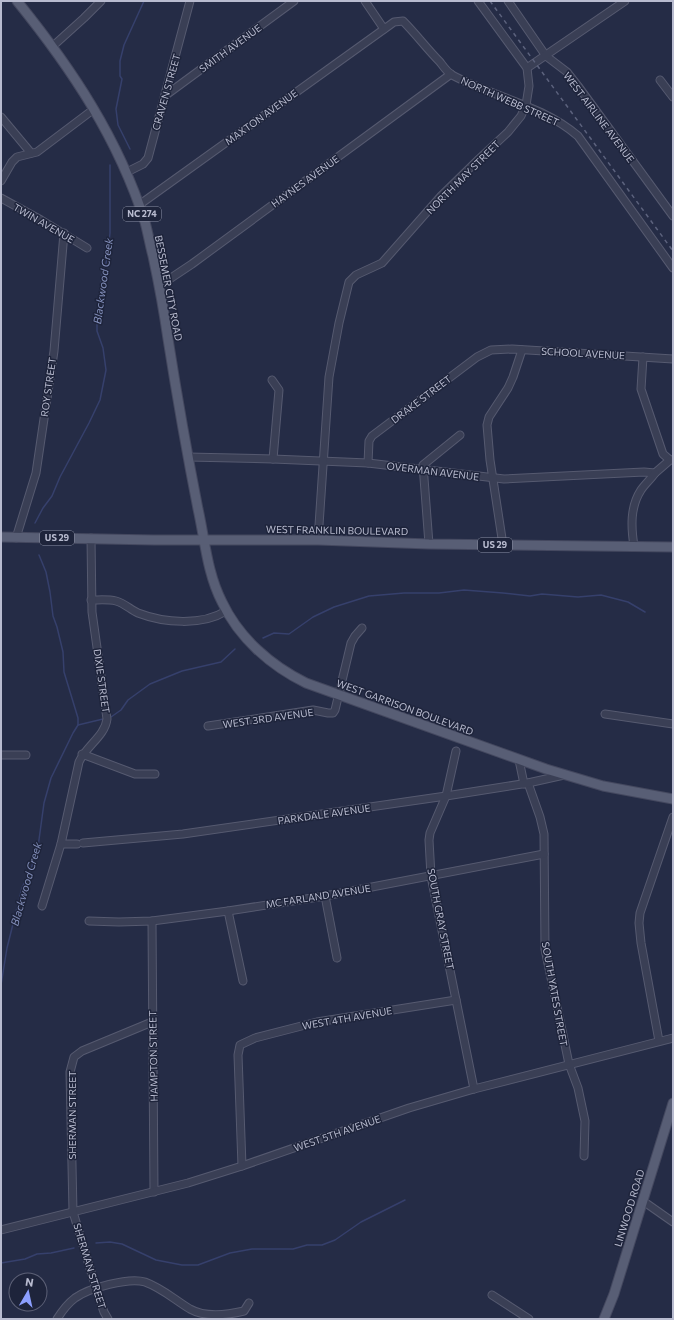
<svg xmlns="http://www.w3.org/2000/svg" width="674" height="1320" viewBox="0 0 674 1320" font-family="Commissioner,sans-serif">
<rect width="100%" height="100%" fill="#252c46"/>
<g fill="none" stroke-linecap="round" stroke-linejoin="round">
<g stroke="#36406c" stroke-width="1.5">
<path d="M130,149L118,125L116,109L122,79L120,76V61L124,45L144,1"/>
<path d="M35,523L43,508L52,496L60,477L89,423L100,400L106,370L103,348L97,331V314L102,275L107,260L110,233V165"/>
<path d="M263,638L274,633L289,634L313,617L334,607L369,596L404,593H439L464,590L503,593L530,596L542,594L578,597L601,595L628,602L645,612"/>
<path d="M111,717L121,710L128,700L150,684L182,671L221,662L235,649"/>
<path d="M78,725L103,719"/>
<path d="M1,985L7,948L22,888L32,866L38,847L44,803L51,778L73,733L78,725V718L64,672L63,652L57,627L53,616L50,592L46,572L39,555"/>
<path d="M96,1243L110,1242L122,1244L156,1260L182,1265H198L230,1253L252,1249H293L307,1245H322L335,1240L361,1222L405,1200"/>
<path d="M1,1263L25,1259L37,1254L51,1253L74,1248"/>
</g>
<defs>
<g id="minor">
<path d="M365,1L384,29"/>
<path d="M508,1L546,56L567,72L578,86L673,216"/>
<path d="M53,46L84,18L101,1"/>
<path d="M527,68L625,1"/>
<path d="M660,80L673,97"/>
<path d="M166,95L294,1"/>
<path d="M1,117L31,153"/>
<path d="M127,172L143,164L148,158L190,1"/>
<path d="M1,181L12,162L17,157L37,152L94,109"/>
<path d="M1,198L41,220L87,248"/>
<path d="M139,205L394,22L403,21C416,34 427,49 440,62C443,66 447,72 452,75C493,97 542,105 578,136L673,268"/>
<path d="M159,286L192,264L451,74"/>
<path d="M643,357L641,389L663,454L670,460"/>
<path d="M272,380L279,390L273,459"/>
<path d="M188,457L273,459L368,463L504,479L644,472L655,473L670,460H673"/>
<path d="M368,463L369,441L372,436L477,357L491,350L512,349L673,359"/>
<path d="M16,538L36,473L54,351L64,233"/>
<path d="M318,540L329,377L339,323L349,282L356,275L382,263L441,196L479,159L508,132L521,116L526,105L529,86L527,68L478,1"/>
<path d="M429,544L423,465L460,435"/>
<path d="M503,545L490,460L487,425L489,417L508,388L513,377L522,350"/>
<path d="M634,546C631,527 630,507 641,490C645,484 651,479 655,473"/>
<path d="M91,600C99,600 108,599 116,601C124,603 131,610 138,613C164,623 202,626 226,611"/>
<path d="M605,714L673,724"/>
<path d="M208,726L313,710L328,713H333L335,710L351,643L355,636L362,628"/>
<path d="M456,751L446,796L430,833L429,840L431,876L474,1089"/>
<path d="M82,754L135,774H155"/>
<path d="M1,755H26"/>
<path d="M519,760L524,784"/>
<path d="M528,783L540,817L544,834L545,949L569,1064L578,1088L585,1121L584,1156"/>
<path d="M83,843L183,834L446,796L528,783L564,775"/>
<path d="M61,844H77"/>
<path d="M325,896L337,958"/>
<path d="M42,906L61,844L79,762C86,746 105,736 107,719L92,612L91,538"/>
<path d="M228,911L243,981"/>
<path d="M89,921L119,922L152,921L228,911L325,896L544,854"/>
<path d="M152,921L154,1192"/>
<path d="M659,1041L641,943L639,923L640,913L673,817"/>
<path d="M242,1166L238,1055L240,1045L255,1038L317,1022L456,1000"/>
<path d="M643,1201L673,1222"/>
<path d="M1,1230L188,1183L242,1166L409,1108L474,1089L673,1038"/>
<path d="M492,1295L529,1319"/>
<path d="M57,1319C62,1311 67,1304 75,1298C89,1288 129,1277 145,1282C162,1288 175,1300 190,1309C206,1318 227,1315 244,1311L249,1303"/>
<path d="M108,1319L104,1312L98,1295L73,1212L70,1072L74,1057L82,1051L152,1022"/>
</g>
<g id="major">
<path d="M17,1C72,69 118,138 145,222C148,233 150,245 153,256C159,284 164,311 168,339C177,396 187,453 198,509C205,540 207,573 222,602C239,638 271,666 306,683L546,769L603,786L673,799"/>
<path d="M1,537L154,540H318L429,544L673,547"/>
<path d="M604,1319L614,1294L673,1103"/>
</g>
</defs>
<use href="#minor" stroke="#565a70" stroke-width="9"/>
<use href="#major" stroke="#44485f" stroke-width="11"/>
<use href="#minor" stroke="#3a3f55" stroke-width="7"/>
<use href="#major" stroke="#585e75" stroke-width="9"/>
<path stroke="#5c627d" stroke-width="1.5" stroke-dasharray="4 4" stroke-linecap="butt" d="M490,1L673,251"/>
</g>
<g text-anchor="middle" stroke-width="3" stroke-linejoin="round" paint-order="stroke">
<g fill="#1e243b" stroke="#8a8ea3" stroke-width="1">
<rect x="123" y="207" width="38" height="14" rx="3"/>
<rect x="40" y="531" width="34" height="14" rx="3"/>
<rect x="478" y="538" width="34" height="14" rx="3"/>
</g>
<g font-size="9" font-weight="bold" fill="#b8bbcf">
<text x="142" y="217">NC 274</text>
<text x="57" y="541">US 29</text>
<text x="495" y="548">US 29</text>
</g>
<g font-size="10" fill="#b8bbcf" stroke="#1e243b">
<text transform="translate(230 48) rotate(-36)" y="4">SMITH AVENUE</text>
<text transform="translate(166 92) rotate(-74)" y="4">CRAVEN STREET</text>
<text transform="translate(510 101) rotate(24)" y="4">NORTH WEBB STREET</text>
<text transform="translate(261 117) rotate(-36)" y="4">MAXTON AVENUE</text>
<text transform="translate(599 117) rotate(53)" y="4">WEST AIRLINE AVENUE</text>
<text transform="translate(463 177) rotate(-45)" y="4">NORTH MAY STREET</text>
<text transform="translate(305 181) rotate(-36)" y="4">HAYNES AVENUE</text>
<text transform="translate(44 223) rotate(30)" y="4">TWIN AVENUE</text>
<text transform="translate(169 288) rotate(79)" y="4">BESSEMER CITY ROAD</text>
<text transform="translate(583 353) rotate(3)" y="4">SCHOOL AVENUE</text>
<text transform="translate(48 387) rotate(-82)" y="4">ROY STREET</text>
<text transform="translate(421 399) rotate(-37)" y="4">DRAKE STREET</text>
<text transform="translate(433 471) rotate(7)" y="4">OVERMAN AVENUE</text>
<text transform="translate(337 530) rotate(1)" y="4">WEST FRANKLIN BOULEVARD</text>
<text transform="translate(102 681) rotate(82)" y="4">DIXIE STREET</text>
<text transform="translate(405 707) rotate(20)" y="4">WEST GARRISON BOULEVARD</text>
<text transform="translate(268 718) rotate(-8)" y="4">WEST 3RD AVENUE</text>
<text transform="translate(324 814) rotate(-8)" y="4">PARKDALE AVENUE</text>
<text transform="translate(318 896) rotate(-9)" y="4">MC FARLAND AVENUE</text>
<text transform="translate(441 919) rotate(79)" y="4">SOUTH GRAY STREET</text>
<text transform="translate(555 994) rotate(80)" y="4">SOUTH YATES STREET</text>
<text transform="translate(347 1018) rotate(-10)" y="4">WEST 4TH AVENUE</text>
<text transform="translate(153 1056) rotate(-91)" y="4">HAMPTON STREET</text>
<text transform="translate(72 1115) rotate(-90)" y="4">SHERMAN STREET</text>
<text transform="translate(337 1133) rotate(-19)" y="4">WEST 5TH AVENUE</text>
<text transform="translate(629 1208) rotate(-73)" y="4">LINWOOD ROAD</text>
<text transform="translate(90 1266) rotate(73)" y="4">SHERMAN STREET</text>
</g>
<g font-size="11" font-style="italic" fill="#8490bc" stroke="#1e243b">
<text transform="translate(103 281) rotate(-82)" y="4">Blackwood Creek</text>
<text transform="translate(26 884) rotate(-74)" y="4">Blackwood Creek</text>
</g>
</g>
<rect width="674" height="1320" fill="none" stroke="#b8bbcf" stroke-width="4"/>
<g transform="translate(28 1292) rotate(9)"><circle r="19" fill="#1e243b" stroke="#5c6076"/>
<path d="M0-3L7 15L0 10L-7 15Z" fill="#8c9fff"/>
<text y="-6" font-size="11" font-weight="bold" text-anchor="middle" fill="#b8bbcf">N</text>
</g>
</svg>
